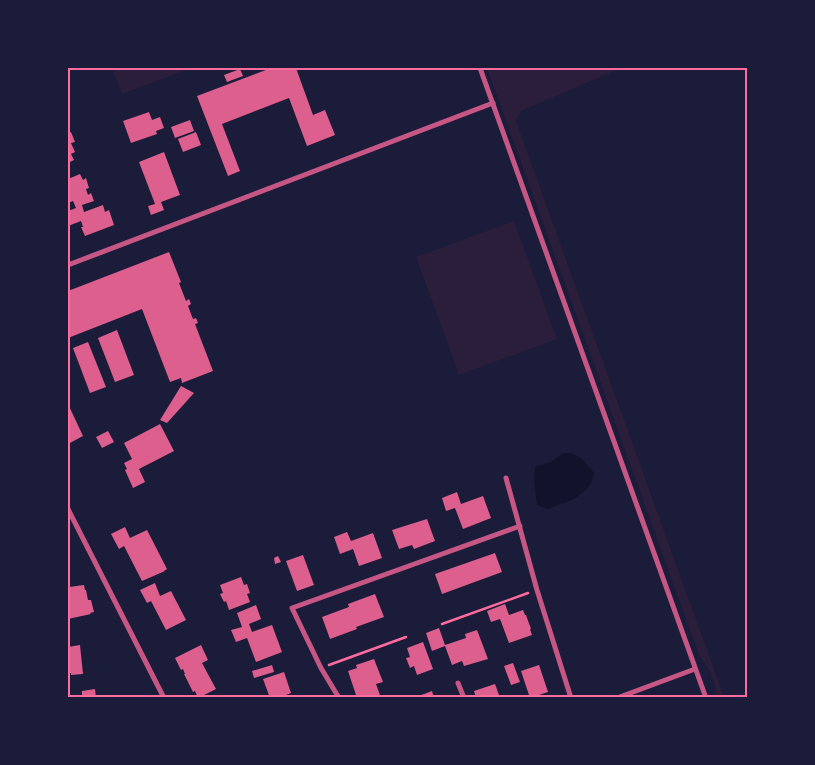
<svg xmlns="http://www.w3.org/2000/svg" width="815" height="765" viewBox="0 0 815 765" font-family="'Source Serif 4',serif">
<rect width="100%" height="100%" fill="#1b1b3a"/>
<g fill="#2a1e3b">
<path d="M112,68H191L122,94Z"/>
<path d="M487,68H621L521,111L516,121L724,697H716C718,684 707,665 699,655Z"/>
<path d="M514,221L557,339L459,375L416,257Z"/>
</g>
<path fill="#12122b" d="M563,453H572L582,459L594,473C593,477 592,482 590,485C580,499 562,504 547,509L537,505L534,479L535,467L551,462Z"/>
<g fill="#dd5f8e">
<path d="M271,68H296L313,115L325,110L335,135L307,146L289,98L222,124L240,171L228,176L197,96Z"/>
<path d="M240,69L243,76L227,82L224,75Z"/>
<path d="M149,112L152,120L160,117L164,128L156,131L157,134L131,143L123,121Z"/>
<path d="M190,120L194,131L175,138L171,127Z"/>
<path d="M71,132L75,142L71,143L75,152L71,154L74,160L68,163V133Z"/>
<path d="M196,132L201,145L183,152L178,139Z"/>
<path d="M164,152L180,195L161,202L164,210L151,215L148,206L155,204L139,162Z"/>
<path d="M80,174L83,180L86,178L89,188L86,189L88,195L91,193L94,201L82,205L84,212L103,205L105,212L109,210L114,225L85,236L81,227H83L81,221L68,226V211L76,208L73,201L68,203V179Z"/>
<path d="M169,252L181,282L179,283L186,301L189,299L191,304L188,306L193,319L196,318L198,323L195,324L213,371L182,383L181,378L170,382L142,309L68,338V291Z"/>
<path d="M117,330L134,375L115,382L98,338Z"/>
<path d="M88,342L106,387L90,393L73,348Z"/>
<path d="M181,386L194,393L167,423L160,420Z"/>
<path d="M68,404L83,436L68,444Z"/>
<path d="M160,424L174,451L139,469L145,482L133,488L125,470L127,469L124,463L132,459L124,443Z"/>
<path d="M108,431L114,442L102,448L96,437Z"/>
<path d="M457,492L461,504L483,496L491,518L463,529L455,508L446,511L442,498Z"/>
<path d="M427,519L435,541L414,549L412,545L399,549L392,530Z"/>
<path d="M125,527L130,538L147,530L167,569L164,571H165L142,581L124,546L119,549L111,534Z"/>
<path d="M347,532L351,541L373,533L382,558L359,566L353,549L340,554L334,537Z"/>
<path d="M495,553L502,572L442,594L435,574Z"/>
<path d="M303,555L314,585L297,591L286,561Z"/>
<path d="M278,556L281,562L275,564L274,558Z"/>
<path d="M241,577L244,585L247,584L250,593L247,594L250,602L229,610L226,601L224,602L220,594L223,593L220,585Z"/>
<path d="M155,583L160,596L171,591L186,620L166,630L151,601L147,603L140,590Z"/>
<path d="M84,585L85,590H86L88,600H91L94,612L90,613L91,614L68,619V593L70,592L69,587Z"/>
<path d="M375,594L384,617L356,627L357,629L330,639L322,617L349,607L348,604Z"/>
<path d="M505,604L509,615L523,610L525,615H526L531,629H530L532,635L509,643L500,619L491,622L487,611Z"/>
<path d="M256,605L261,619L249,624L252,632L272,625L282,652L256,662L247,638L236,642L231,630L242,627L237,613Z"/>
<path d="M439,628L445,645L466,638L465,634L477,630L488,659L464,666L462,661L452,665L445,646L432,651L426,633Z"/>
<path d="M423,642L433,669L417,675L414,666L410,668L406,658L410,657L407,648Z"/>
<path d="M80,645L83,674L71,675V673H68V647Z"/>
<path d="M201,645L208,660L202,663L216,689L198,698L195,691L193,692L184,674H185L183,669L181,670L175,658Z"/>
<path d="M374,659L383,682L376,684L381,698H357L348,671L357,668L356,665Z"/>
<path d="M513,663L520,682L511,685L504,666Z"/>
<path d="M272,665L274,672L254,678L252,671Z"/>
<path d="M539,665L548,692L530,698L521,671Z"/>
<path d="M284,672L291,693L278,698H270L263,679Z"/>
<path d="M495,684L500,698H476L474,691Z"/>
<path d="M95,689L96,698H82V691Z"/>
<path d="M432,691L434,698H416V697Z"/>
</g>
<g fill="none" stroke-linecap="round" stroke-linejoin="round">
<g stroke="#ff6b9d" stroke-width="2.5">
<path d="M442,624L528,593"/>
<path d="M329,665L406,637"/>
</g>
<g stroke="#c65784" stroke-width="5">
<path d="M480,68L706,698"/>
<path d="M68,265L493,103"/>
<path d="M506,478L537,590L571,698"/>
<path d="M68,509L164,698"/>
<path d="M458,683L464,698"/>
<path d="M339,698L321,668L292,608L520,526"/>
<path d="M617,698L695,669"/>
</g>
</g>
<rect width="815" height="765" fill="none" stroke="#1b1b3a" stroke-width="138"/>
<rect x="69" y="69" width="677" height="627" fill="none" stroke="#ff6b9d" stroke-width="2"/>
</svg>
